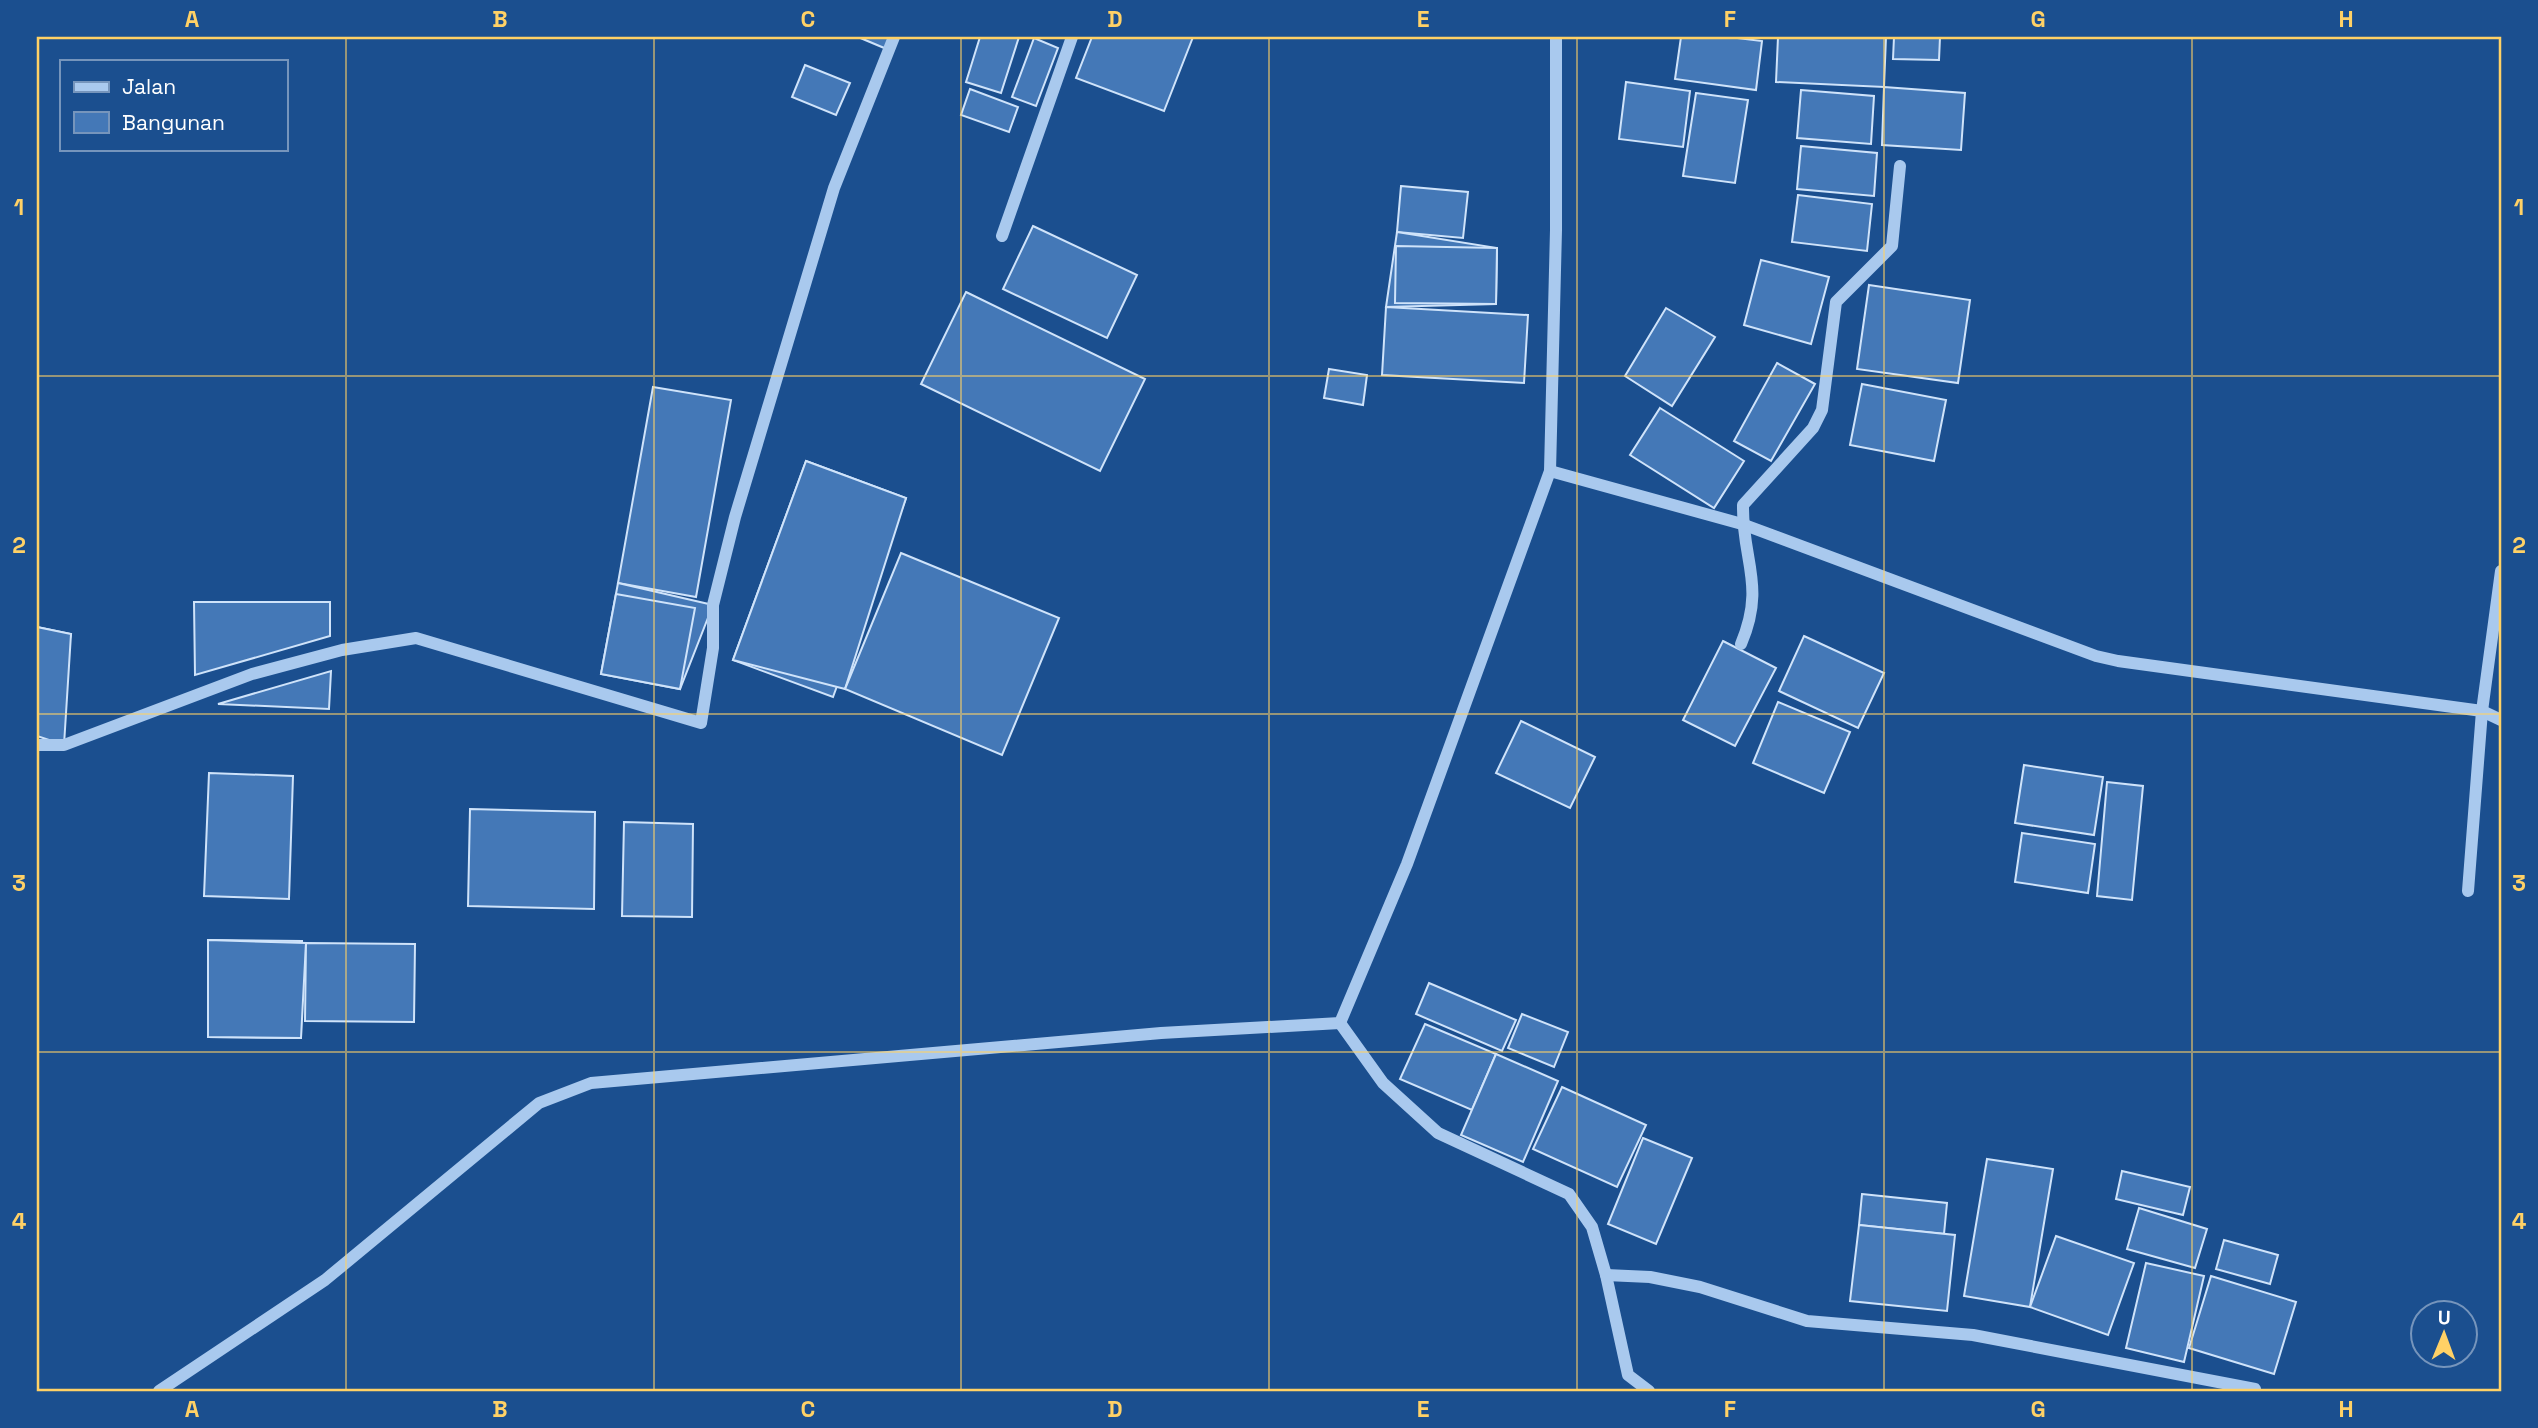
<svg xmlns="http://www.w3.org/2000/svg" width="2538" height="1428" viewBox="0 0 2538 1428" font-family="'Space Grotesk',sans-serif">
<rect width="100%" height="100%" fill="#1b4f8f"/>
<g fill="#4478b7" stroke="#cfe3fa" stroke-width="2">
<path d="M858,37H892L889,50Z"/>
<path d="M980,37H1019L1001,93L966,82Z"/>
<path d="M1092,37H1193L1164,111L1076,78Z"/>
<path d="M1681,37H1729L1762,41L1756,90L1675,79Z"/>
<path d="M1778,37H1886L1884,87L1776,82Z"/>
<path d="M1894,37H1940L1939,60L1893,59Z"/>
<path d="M1034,38L1058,48L1036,106L1012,97Z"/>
<path d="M805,65L850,83L836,115L792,97Z"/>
<path d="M1626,82L1690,91L1683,147L1619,139Z"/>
<path d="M1884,87L1965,93L1961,150L1882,145Z"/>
<path d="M970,89L1018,107L1009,132L961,115Z"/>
<path d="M1801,90L1874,96L1871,144L1797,138Z"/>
<path d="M1696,93L1748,100L1735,183L1683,176Z"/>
<path d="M1801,146L1877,153L1874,196L1797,189Z"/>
<path d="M1401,186L1468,192L1463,238L1397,232Z"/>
<path d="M1798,195L1872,204L1867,251L1792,242Z"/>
<path d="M1033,226L1137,275L1107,338L1003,289Z"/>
<path d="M1397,232L1497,248L1496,304L1386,307Z"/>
<path d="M1396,246L1497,248L1496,304L1395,303Z"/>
<path d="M1761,260L1829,277L1811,344L1744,325Z"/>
<path d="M1869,285L1970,300L1958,383L1857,369Z"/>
<path d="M966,292L1145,379L1100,471L921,384Z"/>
<path d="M1386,307L1528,315L1524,383L1382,375Z"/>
<path d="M1666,308L1715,337L1672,406L1625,376Z"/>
<path d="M1777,363L1815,384L1771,461L1734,441Z"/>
<path d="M1329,369L1367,375L1363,405L1324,398Z"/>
<path d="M1862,384L1946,400L1934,461L1850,445Z"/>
<path d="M653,387L731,400L696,597L618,583Z"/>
<path d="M1660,408L1744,461L1714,508L1630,455Z"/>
<path d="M806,461L906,498L833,697L733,660Z"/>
<path d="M806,461L906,498L845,689L733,660Z"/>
<path d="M901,553L1059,618L1002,755L845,689Z"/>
<path d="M618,583L713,605L680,689L601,674Z"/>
<path d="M616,594L695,608L680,689L601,674Z"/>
<path d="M194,602H330V636L195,675Z"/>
<path d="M37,627L71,634L51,726L37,723Z"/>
<path d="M37,627L71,634L64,745L37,736Z"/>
<path d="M1804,636L1884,673L1858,728L1779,691Z"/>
<path d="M1723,641L1776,668L1735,746L1683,720Z"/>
<path d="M331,671L329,709L218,704Z"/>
<path d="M1778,702L1850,732L1824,793L1753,763Z"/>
<path d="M1521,721L1595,757L1570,808L1496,773Z"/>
<path d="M2024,765L2103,777L2094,835L2015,823Z"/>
<path d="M209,773L293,776L289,899L204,896Z"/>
<path d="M2107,782L2143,786L2132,900L2097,896Z"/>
<path d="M470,809L595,812L594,909L468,906Z"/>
<path d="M624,822L693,824L692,917L622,916Z"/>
<path d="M2022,833L2095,844L2088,893L2015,882Z"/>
<path d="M208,940L302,941L301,1038L208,1037Z"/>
<path d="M208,940L306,943L301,1038L208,1037Z"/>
<path d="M306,943L415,944L414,1022L305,1021Z"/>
<path d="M1429,983L1516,1020L1502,1051L1416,1014Z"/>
<path d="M1522,1014L1568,1032L1554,1067L1508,1048Z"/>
<path d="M1425,1024L1496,1054L1472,1110L1400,1079Z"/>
<path d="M1496,1054L1558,1081L1523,1162L1461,1135Z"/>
<path d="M1562,1087L1646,1125L1617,1187L1533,1149Z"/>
<path d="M1643,1138L1692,1158L1656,1244L1608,1224Z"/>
<path d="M1987,1159L2053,1169L2030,1307L1964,1296Z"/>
<path d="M2122,1171L2190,1187L2183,1215L2116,1199Z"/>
<path d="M1862,1194L1947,1203L1944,1234L1859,1225Z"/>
<path d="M2139,1208L2207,1229L2195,1268L2127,1249Z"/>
<path d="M1859,1225L1955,1235L1947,1311L1850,1301Z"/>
<path d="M2056,1236L2134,1263L2108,1335L2030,1307Z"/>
<path d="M2224,1240L2278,1255L2270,1284L2216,1269Z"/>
<path d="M2146,1263L2204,1276L2184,1362L2126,1348Z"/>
<path d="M2211,1276L2296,1302L2274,1374L2189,1348Z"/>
</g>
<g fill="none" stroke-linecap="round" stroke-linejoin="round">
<g stroke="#a9c9ee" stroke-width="12">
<path d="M1556,37V230L1550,471L1742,524L2096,656L2118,661L2482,711L2501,720"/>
<path d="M1002,236L1072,37"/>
<path d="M1741,644C1766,585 1742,561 1743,505L1813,428L1822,410L1836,302L1892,246L1900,166"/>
<path d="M37,745H64L252,674L342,650L416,638L701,723L713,648V605L735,517L834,188L894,37"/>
<path d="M2468,891L2482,711L2501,571"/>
<path d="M1340,1023L1383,1083L1438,1133L1569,1194L1592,1227L1606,1275L1628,1375L1649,1391"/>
<path d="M1606,1275L1650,1277L1700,1287L1807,1321L1973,1335L2255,1389"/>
<path d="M159,1391L325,1280L539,1103L591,1083L1161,1033L1340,1023L1407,864L1550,471"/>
</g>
</g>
<path fill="none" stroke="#ffd166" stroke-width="2" stroke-opacity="0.55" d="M346,37V1391M654,37V1391M961,37V1391M1269,37V1391M1577,37V1391M1884,37V1391M2192,37V1391M37,376H2501M37,714H2501M37,1052H2501"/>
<rect width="2538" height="1428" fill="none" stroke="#1b4f8f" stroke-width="77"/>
<rect x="60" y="60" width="228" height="91" fill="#1b4f8f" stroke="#7695bc" stroke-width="2"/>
<rect x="74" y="82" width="35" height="10" fill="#a9c9ee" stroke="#7695bc" stroke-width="2"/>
<text x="122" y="94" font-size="21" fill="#ffffff">Jalan</text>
<rect x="74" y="112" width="35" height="21" fill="#4478b7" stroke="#7695bc" stroke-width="2"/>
<text x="122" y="130" font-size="21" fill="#ffffff">Bangunan</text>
<g transform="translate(2444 1334) rotate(1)"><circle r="33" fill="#1b4f8f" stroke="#7695bc" stroke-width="2"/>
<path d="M0-5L12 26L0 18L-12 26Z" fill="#ffd166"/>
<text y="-10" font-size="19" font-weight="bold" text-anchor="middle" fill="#ffffff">U</text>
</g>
<rect x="38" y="38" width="2462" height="1352" fill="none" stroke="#ffd166" stroke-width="2.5"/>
<g font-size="23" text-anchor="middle" font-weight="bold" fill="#ffd166">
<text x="192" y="27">A</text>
<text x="500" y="27">B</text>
<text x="808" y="27">C</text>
<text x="1115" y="27">D</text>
<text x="1423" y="27">E</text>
<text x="1730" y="27">F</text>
<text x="2038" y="27">G</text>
<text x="2346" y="27">H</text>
<text x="19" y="215">1</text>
<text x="2519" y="215">1</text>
<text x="19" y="553">2</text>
<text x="2519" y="553">2</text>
<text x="19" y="891">3</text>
<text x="2519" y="891">3</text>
<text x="19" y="1229">4</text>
<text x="2519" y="1229">4</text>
<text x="192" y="1417">A</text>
<text x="500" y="1417">B</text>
<text x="808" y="1417">C</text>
<text x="1115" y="1417">D</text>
<text x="1423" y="1417">E</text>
<text x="1730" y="1417">F</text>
<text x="2038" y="1417">G</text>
<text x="2346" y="1417">H</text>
</g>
</svg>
